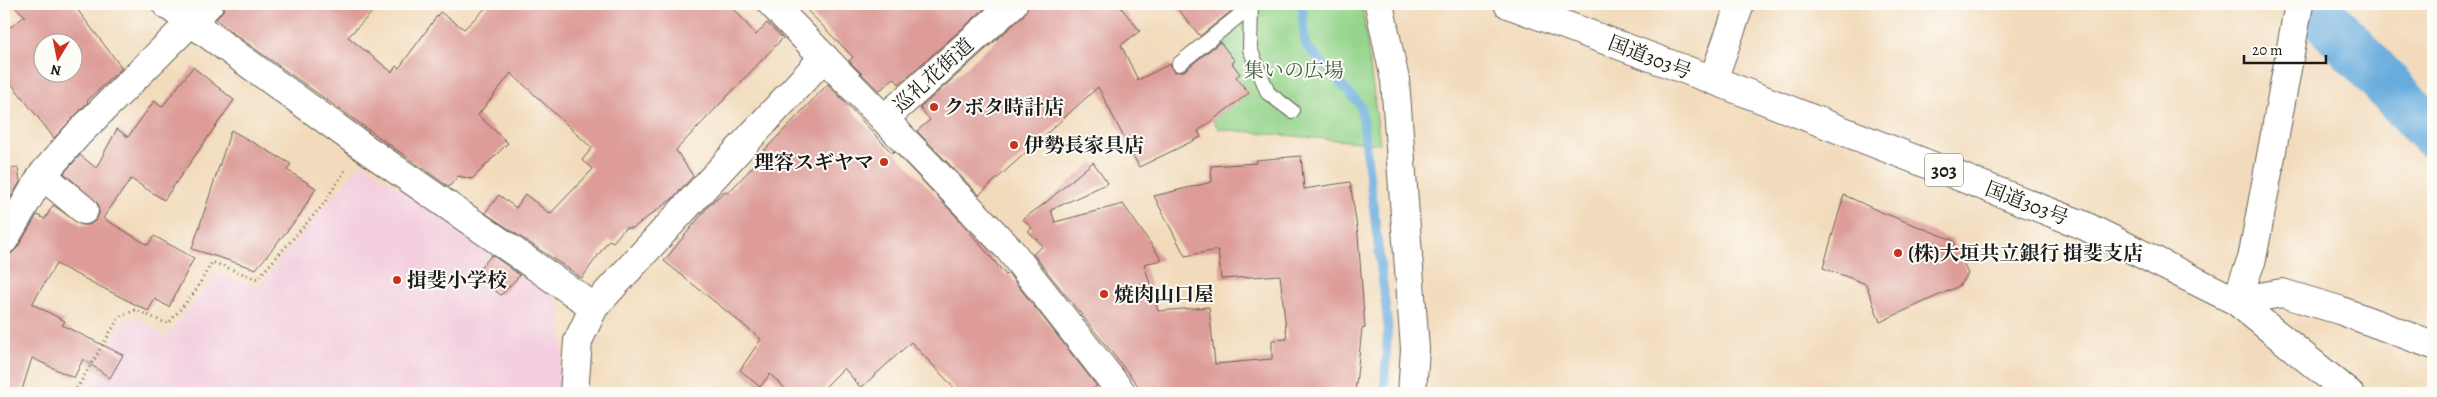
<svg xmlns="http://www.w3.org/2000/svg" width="2437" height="397" viewBox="0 0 2437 397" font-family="Alegreya,'Noto Serif JP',serif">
<rect width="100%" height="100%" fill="#fdfcf7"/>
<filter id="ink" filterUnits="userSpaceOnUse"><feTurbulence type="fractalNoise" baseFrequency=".02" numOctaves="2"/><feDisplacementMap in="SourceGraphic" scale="10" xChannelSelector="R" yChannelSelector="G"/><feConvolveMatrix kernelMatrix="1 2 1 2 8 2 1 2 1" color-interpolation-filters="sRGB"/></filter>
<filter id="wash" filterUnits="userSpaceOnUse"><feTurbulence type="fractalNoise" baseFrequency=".0096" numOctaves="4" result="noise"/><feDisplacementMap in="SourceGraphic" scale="20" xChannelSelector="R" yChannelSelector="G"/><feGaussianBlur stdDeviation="1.12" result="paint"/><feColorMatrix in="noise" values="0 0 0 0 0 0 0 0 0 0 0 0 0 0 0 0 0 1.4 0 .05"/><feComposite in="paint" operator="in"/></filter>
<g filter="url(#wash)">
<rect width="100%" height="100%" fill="#f2dbbc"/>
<path fill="#f3cfdf" d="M362,162L556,297L562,317V393H83L123,318L140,319L165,337L218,273L257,287Z"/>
<path fill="#94d48b" stroke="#587854" d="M1263,4H1362L1380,144L1219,129L1179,73L1263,7Z"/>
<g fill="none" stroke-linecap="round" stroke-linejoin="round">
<path stroke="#68acdd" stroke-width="9" d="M1302,4L1305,44L1361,106L1388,326L1384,393"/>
<path stroke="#68acdd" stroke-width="49" d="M2311,4L2433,134"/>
</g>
<g id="blocks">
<g fill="#dd9c98" fill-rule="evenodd">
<path d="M12,4H73L122,68L87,101L88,102L54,138L7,78L4,67V32L25,16ZM42,42H72V72H42Z"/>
<path d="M224,4H380L348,37L392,72L396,66L399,68L440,12L464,29L490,4H730L756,35L767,23L783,38L676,150L693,176L672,199L633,228H625L613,242L609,240L582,278L485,213L499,195L516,208L525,194L550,214L593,169L582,160L592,148L511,73L478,115L508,143L472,179L458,176L449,187L230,31L216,19L224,9Z"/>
<path d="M801,4H990L899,84L894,78L879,91L849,61L853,57Z"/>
<path d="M1028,4H1118L1140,31L1121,45L1138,80L1170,64L1175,72L1184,71L1220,42L1235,61L1232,63L1240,74L1236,77L1249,93L1198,131L1201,137L1139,167L1098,87L979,195L917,131L930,120L920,108L1023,16Z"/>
<path d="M1174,4H1240L1200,36Z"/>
<path d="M193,67L234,100L164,200L131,179L103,218L148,245L154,236L194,258L169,307L155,299L148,311L56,264L32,304L65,321L62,325L123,355L110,378L83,359L74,378L32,358L21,393H4V256L11,254L17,248L37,215L45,219L53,205L81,225H89L96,220L99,213L98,204L64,173L80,155L96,168L117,129L128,137L154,101L162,107Z"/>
<path d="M828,84L892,153L894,151L956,216L1006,275L1008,273L1097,386L1088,393H959L911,342L861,388L844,368L819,393H790L770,374L760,387L740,370L761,339L664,261L710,204L725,191L728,193L758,161L756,159Z"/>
<path d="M231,130L291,164L287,170L316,188L300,215L256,269L192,249Z"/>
<path d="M1301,156L1304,189L1350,182L1358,234L1365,328L1362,329L1355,393H1144L1033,254L1043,246L1028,231L1032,228L1023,219L1044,204L1093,162L1108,183L1051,210L1055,222L1123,204L1162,260L1144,264L1158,311L1209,307L1215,364L1272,359V340L1287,339L1280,275L1221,279L1218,250L1185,256L1154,196L1212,182L1211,166L1256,163V160Z"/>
<path d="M18,168L20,182L4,209V169Z"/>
<path d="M1844,195L1881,212L1953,240L1968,274L1959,286L1880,322L1866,284L1823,268Z"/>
<path d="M492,255L520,275L501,295L474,275Z"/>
</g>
</g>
</g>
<g filter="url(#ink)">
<use href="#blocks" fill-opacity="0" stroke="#675f54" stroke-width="1"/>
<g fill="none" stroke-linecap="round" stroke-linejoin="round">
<defs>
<g id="service">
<path d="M1251,4L1250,49L1268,93L1292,111"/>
<path d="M1179,64L1251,6"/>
</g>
<g id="minor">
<path d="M166,4L362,146L594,307"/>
<path d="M772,4L884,119L1013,4"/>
<path d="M1379,4L1395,80L1415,349L1412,393"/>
<path d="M1713,80L1740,4"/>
<path d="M884,119L1009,249L1122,393"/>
<path d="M42,175L84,210"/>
<path d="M4,240L42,175L79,133L209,4"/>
<path d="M574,393L578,341L594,307L824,57"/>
</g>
<path id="tertiary" d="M2299,4L2252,259L2236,301L2282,293L2339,310L2433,345"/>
<path id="trunk" d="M1508,4L1713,80L2083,225L2236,301L2349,393"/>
</defs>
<use href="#service" stroke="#675f54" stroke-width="16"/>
<use href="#minor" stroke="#675f54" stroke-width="30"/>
<use href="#tertiary" stroke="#675f54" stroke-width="30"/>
<use href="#trunk" stroke="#675f54" stroke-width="30"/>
<path stroke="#675f54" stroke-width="3" stroke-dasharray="1 4" stroke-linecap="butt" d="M74,393L120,316L136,310L168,324L194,293L212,262L257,279L322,206L346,169"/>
<use href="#service" stroke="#fff" stroke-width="14"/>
<use href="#minor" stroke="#fff" stroke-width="28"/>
<use href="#tertiary" stroke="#fff" stroke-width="28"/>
<use href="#trunk" stroke="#fff" stroke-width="28"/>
</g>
</g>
<g fill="#c8321e" stroke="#fdfcf7" stroke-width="2">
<circle cx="934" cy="107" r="5"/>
<circle cx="1014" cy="145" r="5"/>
<circle cx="884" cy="162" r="5"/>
<circle cx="1898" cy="253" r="5"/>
<circle cx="397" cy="280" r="5"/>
<circle cx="1104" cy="294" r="5"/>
</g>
<g text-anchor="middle" stroke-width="4" stroke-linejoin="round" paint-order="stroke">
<rect fill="#fdfcf7" stroke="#605f5e" stroke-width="1" x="1925" y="153.5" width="38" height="33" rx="4"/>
<g font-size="19" font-weight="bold" fill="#1c1c1c">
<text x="1944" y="177">303</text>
</g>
<g font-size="20" fill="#1c1c1c" stroke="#fdfcf7">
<text transform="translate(1650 57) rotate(21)" y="7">国道303号</text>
<text transform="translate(933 75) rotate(-42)" y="7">巡礼花街道</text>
<text transform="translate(2027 203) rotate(21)" y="7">国道303号</text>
</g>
<g font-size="20" fill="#465c43" stroke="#fdfcf7">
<text x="1294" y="77">集いの広場</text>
</g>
<g font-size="20" font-weight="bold" fill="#1c1c1c" stroke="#fdfcf7" text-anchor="start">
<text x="944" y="114">クボタ時計店</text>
<text x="1024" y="152">伊勢長家具店</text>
<text x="874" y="169" text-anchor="end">理容スギヤマ</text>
<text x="1908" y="260">(株)大垣共立銀行 揖斐支店</text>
<text x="407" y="287">揖斐小学校</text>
<text x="1114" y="301">焼肉山口屋</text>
</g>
</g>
<rect width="2437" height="397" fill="none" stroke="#fdfcf7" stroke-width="20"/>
<g transform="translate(58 58) rotate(190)"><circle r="24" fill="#fdfcf7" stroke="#a3a29f"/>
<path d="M0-4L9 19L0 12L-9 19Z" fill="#c8321e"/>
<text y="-8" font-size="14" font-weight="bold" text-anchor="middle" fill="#1c1c1c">N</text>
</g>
<path d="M2244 55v8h82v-8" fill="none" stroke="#1c1c1c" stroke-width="2.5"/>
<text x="2252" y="55" font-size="15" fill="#1c1c1c" stroke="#fdfcf7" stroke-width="4" paint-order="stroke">20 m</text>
</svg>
